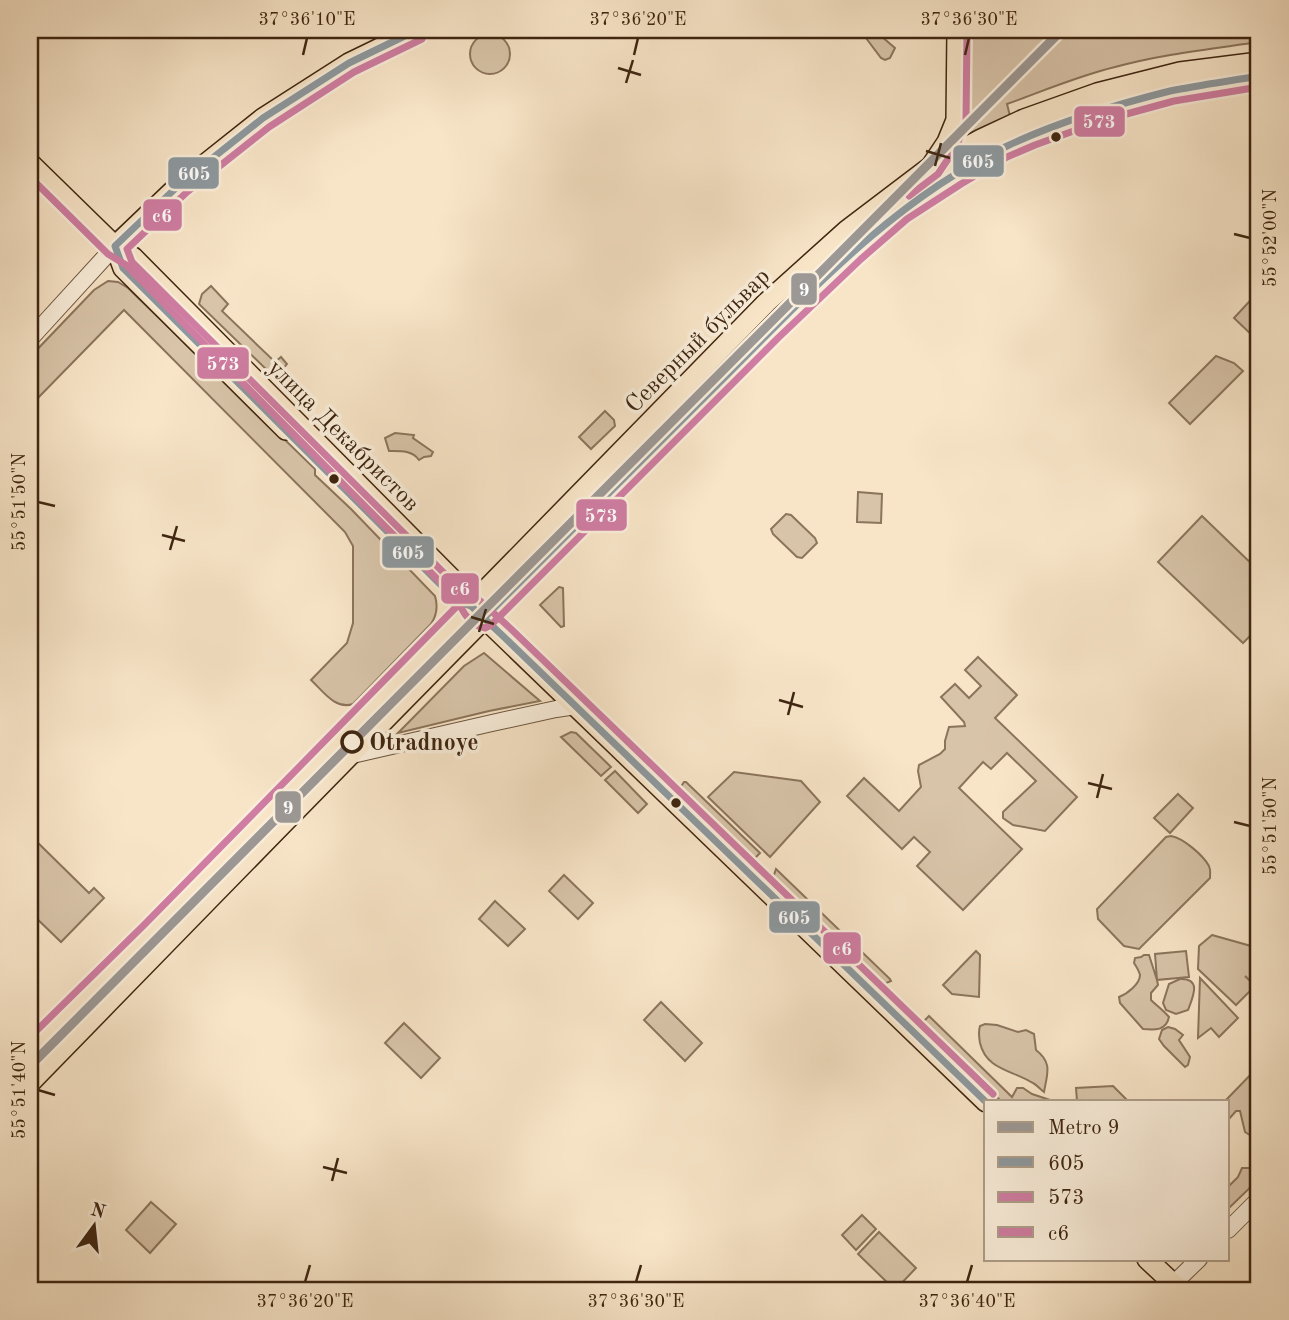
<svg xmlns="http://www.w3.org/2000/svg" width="1289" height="1320" viewBox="0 0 1289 1320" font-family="'Old Standard TT',serif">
<rect width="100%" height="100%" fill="#f8e5c8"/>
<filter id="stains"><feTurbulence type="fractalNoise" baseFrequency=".00286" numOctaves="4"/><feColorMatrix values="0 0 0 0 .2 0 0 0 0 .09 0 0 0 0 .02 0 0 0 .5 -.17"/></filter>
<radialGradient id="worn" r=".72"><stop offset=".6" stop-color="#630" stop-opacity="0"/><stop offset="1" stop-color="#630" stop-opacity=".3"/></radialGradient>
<g fill="#d8c4a9" stroke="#8b745c" stroke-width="2">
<path d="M860,30H874L895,48L890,58L885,60L881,58Z"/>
<path d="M963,30H1259V42C1211,49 1162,54 1115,67C1078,76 1043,91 1007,104L1011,120L962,142Z"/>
<circle cx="490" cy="54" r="20"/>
<path d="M108,281L118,282L128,288L315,469V475L351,509L435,596C438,606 437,615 431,624L353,704C335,710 323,691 311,680L347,643L353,623V546L345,532L124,310L34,402L30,397V357L94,290Z"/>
<path d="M211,286L228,304L222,311L275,362L281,357L287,364C283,370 277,373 270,373L199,304L202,294Z"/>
<path d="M1259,291V342L1234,318Z"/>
<path d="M1216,356L1234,363L1243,371L1190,424L1169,403Z"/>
<path d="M605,411L614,420L615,426L591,449L579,437Z"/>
<path d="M395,433L414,435L413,438L433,452L431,456L424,457L419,460C412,450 400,451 389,451L385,438Z"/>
<path d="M858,492L882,494L881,523L857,522Z"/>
<path d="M786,514L791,515L815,538L817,543L802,558L797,557L773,534L771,529Z"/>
<path d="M1202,516L1259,571V627L1243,643L1158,562Z"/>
<path d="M559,587L563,588L564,626L561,627L540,605Z"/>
<path d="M484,653L540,701L489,711L398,733L464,666Z"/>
<path d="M978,657L1017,695L995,718L1077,797L1045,831L1013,825L1003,818V812L1036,781L1007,753L991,769L983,762L959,788L1022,849L963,910L917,866L930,852L914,837L902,849L847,796L864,778L899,811L921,787L918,771L919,765L940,754L945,749V741L949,727L965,726L964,722L941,697L955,684L969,698L981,686L965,670Z"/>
<path d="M571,732L576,733L611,767L601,776L561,737Z"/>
<path d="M615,771L647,804L638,813L605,780Z"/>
<path d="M734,772L801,781L820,802L770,857L708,797Z"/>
<path d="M684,782H686L760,853L754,859L680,788Z"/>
<path d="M1178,794L1193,808L1170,833L1154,818Z"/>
<path d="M30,835L89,893L94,888L104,898L61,942L30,912Z"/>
<path d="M1171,836C1183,838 1203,855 1209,866C1211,871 1210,872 1210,878L1139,949L1124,946L1098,919L1097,909L1166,837Z"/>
<path d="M776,869L890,979L891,981L884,984L876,980L776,883L773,878Z"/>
<path d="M564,875L593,903L578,919L549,891Z"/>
<path d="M495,901L525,929L508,946L479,919Z"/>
<path d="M1212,935L1251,946L1259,954V979L1254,984L1245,976L1255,986L1236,1005L1198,969L1199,946Z"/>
<path d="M976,951L980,955L979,997L952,994L943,985Z"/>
<path d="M1186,951L1189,977L1157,980L1158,985L1151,993V1000C1157,1006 1163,1010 1169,1017C1166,1031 1155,1030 1143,1029L1120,1003L1119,997C1127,994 1140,984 1140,975C1139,971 1136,966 1134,963L1135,958L1141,957L1144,955H1149L1157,980L1155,954Z"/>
<path d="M1200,978L1238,1018L1219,1037L1211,1028L1198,1038Z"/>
<path d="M1180,979C1202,978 1193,997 1188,1010L1176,1014L1166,1010L1163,1003L1169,984Z"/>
<path d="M661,1002L702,1043L685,1061L644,1020Z"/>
<path d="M929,1016L1012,1097L1017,1088H1023L1032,1094L1053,1101H1001L921,1024Z"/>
<path d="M404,1023L440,1058L421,1078L385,1043Z"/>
<path d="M985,1024L997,1025L1018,1032L1026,1030L1034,1034L1036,1050C1053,1063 1047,1074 1044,1092C1040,1089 1036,1084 1031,1082C1011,1070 986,1069 980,1043C979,1036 978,1032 980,1026Z"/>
<path d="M1168,1027L1175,1029L1183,1035L1179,1040L1190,1057L1188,1065L1185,1067L1164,1046L1159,1039L1162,1030Z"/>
<path d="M1259,1066V1141L1245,1132L1240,1111H1236L1229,1119L1228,1117V1101H1225Z"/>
<path d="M1113,1086L1128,1101H1077L1076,1088Z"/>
<path d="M1242,1168H1251L1258,1175L1259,1179L1228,1209V1187L1238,1177Z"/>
<path d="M151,1202L176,1224L150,1253L126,1230Z"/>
<path d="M862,1215L876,1229L856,1250L842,1235Z"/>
<path d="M879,1232L916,1268L895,1290L858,1254Z"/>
</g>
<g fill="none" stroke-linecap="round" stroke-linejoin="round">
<defs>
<g id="minor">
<path d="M30,339L115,246"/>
<path d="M348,756L492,723L556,709L576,706"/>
<path d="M1228,1230L1259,1199"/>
<path d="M1167,1290L1199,1259"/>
</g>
<g id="major">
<path d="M30,163L115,246L133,257L467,594L471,606L484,618L986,1102"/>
<path d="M933,163L947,142L956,120L957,30"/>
<path d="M115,246L123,268L286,430"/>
<path d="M115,246L180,184L263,118L349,63L417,30"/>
<path d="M30,1052L151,932L767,302L847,230L930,167L981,139L1024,119L1097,93L1180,72L1259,62"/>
<path d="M30,1083C229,879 427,675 629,473C690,412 751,350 814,290C860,247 904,205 959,172C1050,119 1155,90 1259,76"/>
<path d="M1147,1259L1180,1290"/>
</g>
</defs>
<use href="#minor" stroke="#6c553e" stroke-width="18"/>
<use href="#major" stroke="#3e2510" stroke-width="22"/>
<use href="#minor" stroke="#faeedb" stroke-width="16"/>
<use href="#major" stroke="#f8e5c8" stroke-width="19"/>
<defs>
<g id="bus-1">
<path d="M417,30L349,63L263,118L180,184L115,246L123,268L458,602L471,606L504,637L986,1102"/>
<path d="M484,618C565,537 646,456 728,374C812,290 896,199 1005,147C1057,122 1114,105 1170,91C1199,85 1230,81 1259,76"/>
</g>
<g id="bus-2">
<path d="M30,177L108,254L126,265L458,600C462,612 471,626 485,628L491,625L778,338L861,259L907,219L961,184L1007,157L1035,145L1101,121L1174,101L1259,87"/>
<path d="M909,196L938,174L956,147L966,123L967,30"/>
</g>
<g id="bus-3">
<path d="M422,39L354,72L269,127L187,192L127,249L132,262L464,593L477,598L511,629L993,1094"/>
<path d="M30,1037L144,925L464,599"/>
</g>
</defs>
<use href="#bus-1" stroke="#faeedb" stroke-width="12"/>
<use href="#bus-2" stroke="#faeedb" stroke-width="12"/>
<use href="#bus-3" stroke="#faeedb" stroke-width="12"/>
<use href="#bus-1" stroke="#8d999f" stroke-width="7"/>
<use href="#bus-2" stroke="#cf7da2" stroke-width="7"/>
<use href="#bus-3" stroke="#cf7da2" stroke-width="7"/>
<defs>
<path id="metro-1" d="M30,1066L1062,30"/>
</defs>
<use href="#metro-1" stroke="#faeedb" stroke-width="14"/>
<use href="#metro-1" stroke="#9c9895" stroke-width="9"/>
</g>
<path fill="none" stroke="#3e2510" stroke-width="2.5" d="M303,55L307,38M634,55L638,38M965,55L969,38M618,68L641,75M626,83L633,60M926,151L950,158M935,166L941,143M1234,234L1250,238M38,502L55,506M162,535L185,541M170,550L177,526M471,617L494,624M479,632L486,609M779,700L803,707M788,715L794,692M1088,783L1112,789M1097,798L1103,774M1234,822L1250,826M38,1090L55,1095M323,1167L347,1173M332,1181L338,1158M305,1282L310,1265M636,1282L641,1265M967,1282L972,1265"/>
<g fill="#3e2510" stroke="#faeedb" stroke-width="2.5">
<circle cx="1056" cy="137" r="6"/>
<circle cx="334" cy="479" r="6"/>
<circle cx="676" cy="803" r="6"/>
</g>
<circle fill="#faeedb" stroke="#3e2510" stroke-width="3.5" cx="352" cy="742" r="10"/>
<g text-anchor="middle" stroke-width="7" stroke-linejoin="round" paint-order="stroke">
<g font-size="24" fill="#3e2510" stroke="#faeedb">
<text transform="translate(697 340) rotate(-45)" y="8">Северный бульвар</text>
<text transform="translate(344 435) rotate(45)" y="8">улица Декабристов</text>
</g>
<g font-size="24" font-weight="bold" fill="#3e2510" stroke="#faeedb" text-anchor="start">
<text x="369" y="750">Otradnoye</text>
</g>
</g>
<g stroke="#faeedb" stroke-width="2.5">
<rect x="1073" y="105" width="53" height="33" rx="7" fill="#cf7da2"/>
<rect x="952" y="144" width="53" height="34" rx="7" fill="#8d999f"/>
<rect x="167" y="156" width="53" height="34" rx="7" fill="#8d999f"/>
<rect x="142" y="198" width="41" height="34" rx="7" fill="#cf7da2"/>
<rect x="790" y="272" width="28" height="34" rx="7" fill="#9c9895"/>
<rect x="196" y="346" width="54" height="34" rx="7" fill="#cf7da2"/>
<rect x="575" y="498" width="53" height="34" rx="7" fill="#cf7da2"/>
<rect x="381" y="535" width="54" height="34" rx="7" fill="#8d999f"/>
<rect x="440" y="572" width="40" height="33" rx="7" fill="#cf7da2"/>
<rect x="274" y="790" width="28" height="34" rx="7" fill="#9c9895"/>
<rect x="768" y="900" width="53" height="34" rx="7" fill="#8d999f"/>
<rect x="822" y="931" width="40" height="34" rx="7" fill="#cf7da2"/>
</g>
<g font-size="19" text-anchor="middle" font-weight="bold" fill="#fff">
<text x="1099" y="128">573</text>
<text x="978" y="168">605</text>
<text x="194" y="180">605</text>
<text x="162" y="222">с6</text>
<text x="804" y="296">9</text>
<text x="223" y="370">573</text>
<text x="601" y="522">573</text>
<text x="408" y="559">605</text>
<text x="460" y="595">с6</text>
<text x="288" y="814">9</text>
<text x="794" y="924">605</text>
<text x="842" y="955">с6</text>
</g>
<rect width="1289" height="1320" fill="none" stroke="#f8e5c8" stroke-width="77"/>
<rect x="984" y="1100" width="245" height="161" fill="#faeedb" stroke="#af9e8a" stroke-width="2"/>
<rect x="998" y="1122" width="35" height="10" fill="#9c9895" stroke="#af9e8a" stroke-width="2"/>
<text x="1048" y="1134" font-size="21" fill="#3e2510">Metro 9</text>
<rect x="998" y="1157" width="35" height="10" fill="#8d999f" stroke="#af9e8a" stroke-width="2"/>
<text x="1048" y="1170" font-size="21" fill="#3e2510">605</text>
<rect x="998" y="1192" width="35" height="10" fill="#cf7da2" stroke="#af9e8a" stroke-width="2"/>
<text x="1048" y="1204" font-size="21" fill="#3e2510">573</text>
<rect x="998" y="1227" width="35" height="10" fill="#cf7da2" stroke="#af9e8a" stroke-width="2"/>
<text x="1048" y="1240" font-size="21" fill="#3e2510">с6</text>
<g transform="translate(94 1226) rotate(15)" stroke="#faeedb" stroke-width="5" paint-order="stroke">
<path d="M0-5L12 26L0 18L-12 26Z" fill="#3e2510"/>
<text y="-10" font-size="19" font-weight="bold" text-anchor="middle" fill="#3e2510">N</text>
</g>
<rect x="38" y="38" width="1212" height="1244" fill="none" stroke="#3e2510" stroke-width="2.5"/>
<g font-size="18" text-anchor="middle" fill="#3e2510">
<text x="307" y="25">37°36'10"E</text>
<text x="638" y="25">37°36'20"E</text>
<text x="969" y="25">37°36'30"E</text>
<text transform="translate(1270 238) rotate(-90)" y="6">55°52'00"N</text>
<text transform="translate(19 502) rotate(-90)" y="6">55°51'50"N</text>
<text transform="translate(1270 826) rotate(-90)" y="6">55°51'50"N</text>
<text transform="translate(19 1090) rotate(-90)" y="6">55°51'40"N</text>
<text x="305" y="1307">37°36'20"E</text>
<text x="636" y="1307">37°36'30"E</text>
<text x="967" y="1307">37°36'40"E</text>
</g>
<rect width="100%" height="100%" filter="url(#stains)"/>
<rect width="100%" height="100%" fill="url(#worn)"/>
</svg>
